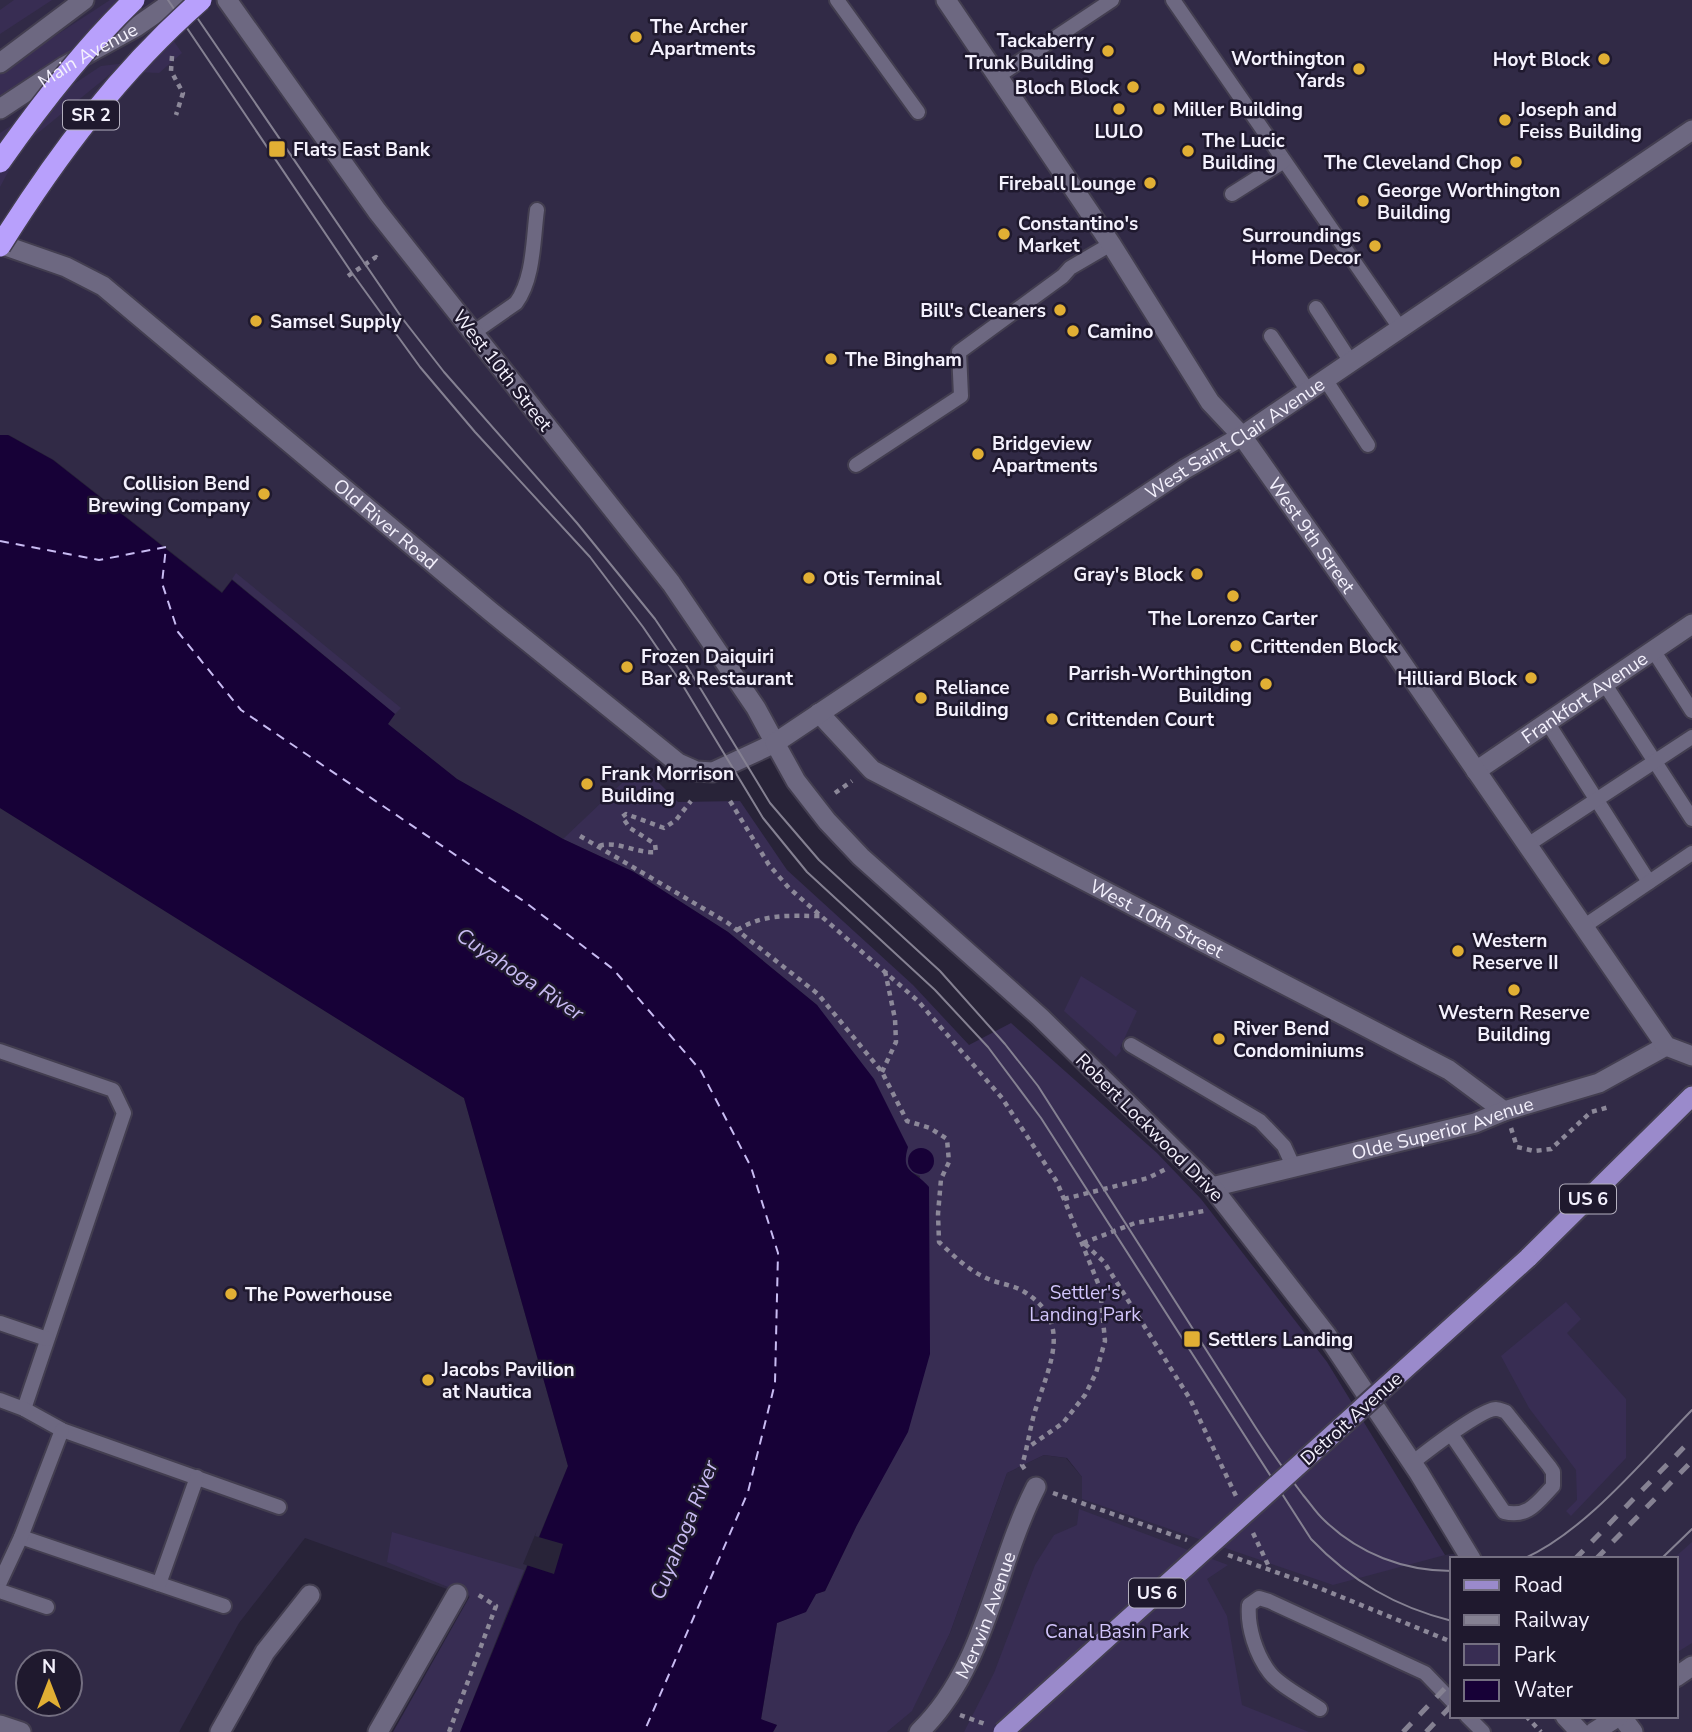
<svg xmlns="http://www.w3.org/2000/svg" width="1692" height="1732" viewBox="0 0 1692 1732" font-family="'Nunito Sans',sans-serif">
<rect width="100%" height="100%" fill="#282338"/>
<g fill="#312a46" fill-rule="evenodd">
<path d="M0,0H1692V1732H887L912,1710L950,1633L1007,1473L1044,1455L1066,1458L1082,1477L1445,1555L1466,1552L1212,1187L861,857L775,743L713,772L671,758L580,836L563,839L457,779L387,724L395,714L232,579L222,592L54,460L9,435H0ZM1452,1559H1676V1716H1452Z"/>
<path d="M0,808L464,1098L568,1466L508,1611L305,1538L239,1623L179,1732H21L0,1725ZM28,1662H70V1704H28Z"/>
</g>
<g fill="#382d53">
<path d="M14,0H52L0,34V10Z"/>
<path d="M110,0H118L126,13L0,97V72Z"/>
<path d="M173,40L182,53L159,73L114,71L22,146L0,187V133L101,66L143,61Z"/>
<path d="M236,573L401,708L395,714L232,579Z"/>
<path d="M641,765L678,802L740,801L787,870L913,985L969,1045L1011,1023L1157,1153L1201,1199L1327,1362L1445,1555L1333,1585L1082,1499V1477L1067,1458L1044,1455L1007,1473L950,1633L912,1711L887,1732H773L777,1725L761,1720L777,1623L805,1612L816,1594L825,1591L856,1527L920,1176C910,1172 907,1170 904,1159L817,1005L728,932L634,872L563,839Z"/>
<path d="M1081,976L1137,1011L1120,1048L1121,1051L1116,1057L1064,1011Z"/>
<path d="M1566,1302L1581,1319L1567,1333L1626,1399V1458L1571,1516L1566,1511L1577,1500L1576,1470L1529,1408L1501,1356Z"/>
<path d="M1079,1509L1228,1565L1207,1579L1227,1616L1242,1705L1309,1732H964L994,1673L1035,1565L1054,1535L1077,1525Z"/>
<path d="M392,1532L524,1570L460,1732H393L470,1596L387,1562Z"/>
<path d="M1692,1542V1643L1676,1653V1559H1673Z"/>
</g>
<g fill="#170137">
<path d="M0,435H8L53,460L222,593L232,580L395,714L388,724L457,779L563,839L634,872L728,932L817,1005L874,1079L908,1147C900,1174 915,1170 929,1187L930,1354L908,1432L856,1527L825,1591L816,1594L806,1612L777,1623L761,1719L777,1725L773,1732H460L568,1466L464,1098L0,808Z"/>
<circle cx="921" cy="1161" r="13"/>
</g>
<path fill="#282338" d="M537,1530L535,1536L563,1544L554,1574L523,1564Z"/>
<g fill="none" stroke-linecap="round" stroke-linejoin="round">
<path stroke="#c8bbf2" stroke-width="2" stroke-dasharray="9 7" stroke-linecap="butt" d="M0,541L99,560L166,547L162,583L178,632L241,710L525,902L613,969L701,1071L751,1167L778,1253L775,1383L748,1492L644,1732"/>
<defs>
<g id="service">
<path d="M837,0L918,112"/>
<path d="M1173,0L1400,328"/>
<path d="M998,76L1112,0"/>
<path d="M1232,194L1284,161"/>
<path d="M1316,308L1351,362"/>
<path d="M473,333L516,303C534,279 533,239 537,210"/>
<path d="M1271,336L1308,391"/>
<path d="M1325,379L1368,445"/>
<path d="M856,465L961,396L959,352L1063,276L1070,268L1111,244"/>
<path d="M1653,650L1692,711"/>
<path d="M1604,683L1692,819"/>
<path d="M1547,722L1649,882"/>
<path d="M1526,846L1692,737"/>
<path d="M1583,927L1692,853"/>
<path d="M1131,1045L1260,1121L1284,1146L1294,1168"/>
<path d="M0,1051L113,1090L124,1113L24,1409"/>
<path d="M0,1323L47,1339"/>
<path d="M0,1400L24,1409L62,1430L279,1507"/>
<path d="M1412,1463C1426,1452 1481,1409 1496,1409C1500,1409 1503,1411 1506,1412L1549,1466L1553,1472V1486C1537,1503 1528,1518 1504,1512L1451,1434"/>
<path d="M21,1537L224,1606"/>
<path d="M0,1582L21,1537L62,1430"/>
<path d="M159,1584L197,1477"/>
<path d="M0,1591L47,1607"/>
<path d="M1320,1709C1306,1699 1280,1686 1270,1673C1256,1655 1247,1627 1249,1605L1259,1598L1269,1601L1425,1673L1452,1701"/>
<path d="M1467,1716L1483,1732"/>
</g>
<path id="pedestrian" d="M220,1732L265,1652L310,1595"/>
<g id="minor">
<path d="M0,63L84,0"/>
<path id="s1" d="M0,109L65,66L136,27L175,0"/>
<path id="s2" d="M0,244L66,267L103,286L490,611L678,763L696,771L713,772L775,743L756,708L671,583L377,211L227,0"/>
<path id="s3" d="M819,713L872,770L1449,1070L1504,1111"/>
<path id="s4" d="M1476,771L1692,624"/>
<path id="s5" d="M1212,1187L1475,1123L1504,1111L1599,1083L1666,1046"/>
<path d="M1621,1716L1633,1732"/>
<path d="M0,1725L21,1732"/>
<path d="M378,1732L457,1594"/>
<path id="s6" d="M919,1732C986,1668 995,1567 1036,1487"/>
</g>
<g id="tertiary">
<path id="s7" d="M946,0L1111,244L1210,402L1242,436L1395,653L1666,1046L1692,1056"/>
<path id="s8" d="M1471,1559L1419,1473L1326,1334L1212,1187L1040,1017L861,857L827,821L796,781L775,743L1185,469L1242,436L1692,130"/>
<path d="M1676,1677L1692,1666"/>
<path d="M1565,1716L1580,1732"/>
<path d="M1594,1732L1619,1716"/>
</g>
<path id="primary" d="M1528,1258L1692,1096"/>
</defs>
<use href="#service" stroke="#433e50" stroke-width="18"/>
<use href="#pedestrian" stroke="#433e50" stroke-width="23"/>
<use href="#minor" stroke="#433e50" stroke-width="23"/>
<use href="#tertiary" stroke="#433e50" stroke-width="23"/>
<use href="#primary" stroke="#433e50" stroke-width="23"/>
<g stroke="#8c8899" stroke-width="4.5" stroke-dasharray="5 5" stroke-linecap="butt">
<path d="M172,56L171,71L183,93L176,115"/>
<path d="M348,276L376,257L379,260"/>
<path d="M835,793L852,781"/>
<path d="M730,801L769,865L789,888L918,1001L1002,1098L1057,1182L1100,1288L1105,1341L1096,1373L1085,1395L1063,1423L1027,1448"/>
<path d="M580,836L728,923L818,994L882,1072L907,1121L930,1128L947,1139L949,1162L941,1179L938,1214L939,1242C955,1257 970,1272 991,1280C1001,1284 1012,1285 1021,1290C1074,1320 1050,1363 1036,1408C1030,1426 1028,1446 1022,1465L1026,1471"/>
<path d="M599,846C616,840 638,854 656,852L655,844L630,828L622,817L626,814L664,828L676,820L691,801"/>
<path d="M737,930C765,913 789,916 821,916"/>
<path d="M882,1072L896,1042L895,1019L885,971"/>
<path d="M1511,1128L1517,1147L1534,1151L1551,1149L1591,1112L1609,1107"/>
<path d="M1064,1199L1148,1178L1166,1169"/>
<path d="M1083,1243L1135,1223L1204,1211"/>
<path d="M1085,1244L1104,1262L1190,1399L1236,1496"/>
<path d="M1053,1493L1187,1540"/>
<path d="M1253,1533L1270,1569"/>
<path d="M1228,1555L1312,1585L1452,1642"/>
<path d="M960,1715L985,1724"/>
<path d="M1526,1716L1541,1732"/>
<path d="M449,1732L496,1606L477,1594"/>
</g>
<use href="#service" stroke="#6d6881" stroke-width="14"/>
<use href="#pedestrian" stroke="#6d6881" stroke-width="19"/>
<use href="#minor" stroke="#6d6881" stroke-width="19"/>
<use href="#tertiary" stroke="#6d6881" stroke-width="19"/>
<use href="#primary" stroke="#9a8acb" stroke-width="19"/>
<g stroke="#858192" stroke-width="2">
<path d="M168,0L352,273L420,367L475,432L590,557L643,627L682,684L763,818L807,872L935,990L988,1047L1041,1118L1311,1539C1351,1581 1396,1607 1452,1621"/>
<path d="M185,0L402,318L444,372L577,523L655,619L688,668L770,803L819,860L940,971L1005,1044L1038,1086L1256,1428C1271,1451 1286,1473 1303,1495C1310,1503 1316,1513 1324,1520C1359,1554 1404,1571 1452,1571"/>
<path d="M1523,1559C1585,1532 1645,1458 1692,1410"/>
<path d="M1661,1559L1692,1529"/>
</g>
<g stroke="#858192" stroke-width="5" stroke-dasharray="12 12" stroke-linecap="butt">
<path d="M1575,1559L1692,1439"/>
<path d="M1596,1559L1692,1461"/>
<path d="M1403,1732L1452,1681"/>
<path d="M1426,1732L1452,1705"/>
</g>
<defs>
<path id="primary-bridge" d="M1003,1732L1528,1258"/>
<g id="motorway-bridge">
<path d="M0,162C40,105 84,48 134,0"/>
<path d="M0,246C57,155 120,71 201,0"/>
</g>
</defs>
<use href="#primary-bridge" stroke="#433e50" stroke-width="23" stroke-linecap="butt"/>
<use href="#motorway-bridge" stroke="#433e50" stroke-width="24" stroke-linecap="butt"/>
<use href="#primary-bridge" stroke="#9a8acb" stroke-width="19"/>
<use href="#motorway-bridge" stroke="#b8a0fc" stroke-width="21"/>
</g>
<g fill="#e1af34" stroke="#1f192e" stroke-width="2.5">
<circle cx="636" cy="37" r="7"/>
<circle cx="1108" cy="51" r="7"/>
<circle cx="1604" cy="59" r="7"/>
<circle cx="1359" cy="69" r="7"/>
<circle cx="1133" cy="87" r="7"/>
<circle cx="1119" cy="109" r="7"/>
<circle cx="1159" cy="109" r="7"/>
<circle cx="1505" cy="120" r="7"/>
<rect x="268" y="140" width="18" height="18" rx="3.5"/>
<circle cx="1188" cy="151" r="7"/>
<circle cx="1516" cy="162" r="7"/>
<circle cx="1150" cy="183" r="7"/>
<circle cx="1363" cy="201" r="7"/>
<circle cx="1004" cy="234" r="7"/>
<circle cx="1375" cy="246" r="7"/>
<circle cx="1060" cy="310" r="7"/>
<circle cx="256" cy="321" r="7"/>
<circle cx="1073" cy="331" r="7"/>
<circle cx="831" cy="359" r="7"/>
<circle cx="978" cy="454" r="7"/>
<circle cx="264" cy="494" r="7"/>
<circle cx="1197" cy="574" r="7"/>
<circle cx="809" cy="578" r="7"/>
<circle cx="1233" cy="596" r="7"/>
<circle cx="1236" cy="646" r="7"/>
<circle cx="627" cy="667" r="7"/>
<circle cx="1531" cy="678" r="7"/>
<circle cx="1266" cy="684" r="7"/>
<circle cx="921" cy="698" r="7"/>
<circle cx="1052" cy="719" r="7"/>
<circle cx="587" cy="784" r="7"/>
<circle cx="1458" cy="951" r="7"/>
<circle cx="1514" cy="990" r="7"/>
<circle cx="1219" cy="1039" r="7"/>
<circle cx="231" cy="1294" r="7"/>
<rect x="1183" y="1330" width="18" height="18" rx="3.5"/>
<circle cx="428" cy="1380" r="7"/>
</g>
<g text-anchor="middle" stroke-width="5" stroke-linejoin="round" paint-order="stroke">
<g fill="#1f192e" stroke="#b4b0bf" stroke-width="2">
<rect x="63" y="100.5" width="56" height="29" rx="5"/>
<rect x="1560" y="1184.5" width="56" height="29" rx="5"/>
<rect x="1129" y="1578.5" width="56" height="29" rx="5"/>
</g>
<g font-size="18" font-weight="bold" fill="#f4f1fd">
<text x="91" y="121">SR 2</text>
<text x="1588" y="1205">US 6</text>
<text x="1157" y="1599">US 6</text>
</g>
<g font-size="19" font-weight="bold" fill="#f4f1fd" stroke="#1f192e" text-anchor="start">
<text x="650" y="33">The Archer<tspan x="650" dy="22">Apartments</tspan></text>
<text x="1094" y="47" text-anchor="end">Tackaberry<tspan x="1094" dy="22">Trunk Building</tspan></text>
<text x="1345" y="65" text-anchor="end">Worthington<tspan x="1345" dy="22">Yards</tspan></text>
<text x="1590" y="66" text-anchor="end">Hoyt Block</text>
<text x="1119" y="94" text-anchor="end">Bloch Block</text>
<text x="1173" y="116">Miller Building</text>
<text x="1519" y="116">Joseph and<tspan x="1519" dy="22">Feiss Building</tspan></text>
<text x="1119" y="138" text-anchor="middle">LULO</text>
<text x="1202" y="147">The Lucic<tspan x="1202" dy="22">Building</tspan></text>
<text x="293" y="156">Flats East Bank</text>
<text x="1502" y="169" text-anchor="end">The Cleveland Chop</text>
<text x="1136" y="190" text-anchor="end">Fireball Lounge</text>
<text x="1377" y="197">George Worthington<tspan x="1377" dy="22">Building</tspan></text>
<text x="1018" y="230">Constantino's<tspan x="1018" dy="22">Market</tspan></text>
<text x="1361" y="242" text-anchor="end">Surroundings<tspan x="1361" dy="22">Home Decor</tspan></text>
<text x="1046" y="317" text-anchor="end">Bill's Cleaners</text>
<text x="270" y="328">Samsel Supply</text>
<text x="1087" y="338">Camino</text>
<text x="845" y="366">The Bingham</text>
<text x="992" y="450">Bridgeview<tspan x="992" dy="22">Apartments</tspan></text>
<text x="250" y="490" text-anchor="end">Collision Bend<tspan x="250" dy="22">Brewing Company</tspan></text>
<text x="1183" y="581" text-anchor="end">Gray's Block</text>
<text x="823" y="585">Otis Terminal</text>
<text x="1233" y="625" text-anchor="middle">The Lorenzo Carter</text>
<text x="1250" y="653">Crittenden Block</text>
<text x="641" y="663">Frozen Daiquiri<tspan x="641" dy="22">Bar &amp; Restaurant</tspan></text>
<text x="1252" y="680" text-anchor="end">Parrish-Worthington<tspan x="1252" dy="22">Building</tspan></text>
<text x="1517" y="685" text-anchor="end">Hilliard Block</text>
<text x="935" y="694">Reliance<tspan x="935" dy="22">Building</tspan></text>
<text x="1066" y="726">Crittenden Court</text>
<text x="601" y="780">Frank Morrison<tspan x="601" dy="22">Building</tspan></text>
<text x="1472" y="947">Western<tspan x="1472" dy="22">Reserve II</tspan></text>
<text x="1514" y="1019" text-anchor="middle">Western Reserve<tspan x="1514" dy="22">Building</tspan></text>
<text x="1233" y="1035">River Bend<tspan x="1233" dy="22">Condominiums</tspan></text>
<text x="245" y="1301">The Powerhouse</text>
<text x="1208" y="1346">Settlers Landing</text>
<text x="442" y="1376">Jacobs Pavilion<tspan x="442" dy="22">at Nautica</tspan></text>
</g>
<g font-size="19" fill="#f4f1fd" stroke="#1f192e">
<text dy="7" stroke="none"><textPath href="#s1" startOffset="103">Main Avenue</textPath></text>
<text transform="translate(503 370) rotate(52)" y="7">West 10th Street</text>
<text dy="7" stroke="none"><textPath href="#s8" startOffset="1631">West Saint Clair Avenue</textPath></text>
<text dy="7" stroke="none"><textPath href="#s2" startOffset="481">Old River Road</textPath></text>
<text dy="7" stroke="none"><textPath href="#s7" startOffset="649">West 9th Street</textPath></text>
<text dy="7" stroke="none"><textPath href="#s4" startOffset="131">Frankfort Avenue</textPath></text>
<text dy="7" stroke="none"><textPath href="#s3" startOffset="399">West 10th Street</textPath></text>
<text transform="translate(1150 1127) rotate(45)" y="7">Robert Lockwood Drive</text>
<text dy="7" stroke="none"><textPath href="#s5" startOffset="238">Olde Superior Avenue</textPath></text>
<text transform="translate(1351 1418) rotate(-42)" y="7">Detroit Avenue</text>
<text dy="7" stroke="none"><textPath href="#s6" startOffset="136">Merwin Avenue</textPath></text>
</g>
<g font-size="19" fill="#d2c5fc" stroke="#1f192e">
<text x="1085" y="1299">Settler's<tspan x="1085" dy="22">Landing Park</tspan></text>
<text x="1117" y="1638">Canal Basin Park</text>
</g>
<g font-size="21" font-style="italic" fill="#c8bbf2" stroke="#1f192e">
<text transform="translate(520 974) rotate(34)" y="7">Cuyahoga River</text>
<text transform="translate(684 1530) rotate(-68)" y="7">Cuyahoga River</text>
</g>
</g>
<rect x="1450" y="1557" width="228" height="161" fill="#1f192e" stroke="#746f81" stroke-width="2"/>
<rect x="1464" y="1580" width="35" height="10" fill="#9a8acb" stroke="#746f81" stroke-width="2"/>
<text x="1514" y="1592" font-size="21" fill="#f4f1fd">Road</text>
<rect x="1464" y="1615" width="35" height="10" fill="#858192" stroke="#746f81" stroke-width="2"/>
<text x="1514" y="1627" font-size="21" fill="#f4f1fd">Railway</text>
<rect x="1464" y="1644" width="35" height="21" fill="#382d53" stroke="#746f81" stroke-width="2"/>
<text x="1514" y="1662" font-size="21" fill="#f4f1fd">Park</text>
<rect x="1464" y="1680" width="35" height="21" fill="#170137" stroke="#746f81" stroke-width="2"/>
<text x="1514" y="1697" font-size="21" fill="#f4f1fd">Water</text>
<g transform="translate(49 1683)"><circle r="33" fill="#1f192e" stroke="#746f81" stroke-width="2"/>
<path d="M0-5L12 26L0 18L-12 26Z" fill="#e1af34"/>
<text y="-10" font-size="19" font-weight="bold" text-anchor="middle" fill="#f4f1fd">N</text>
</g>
</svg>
